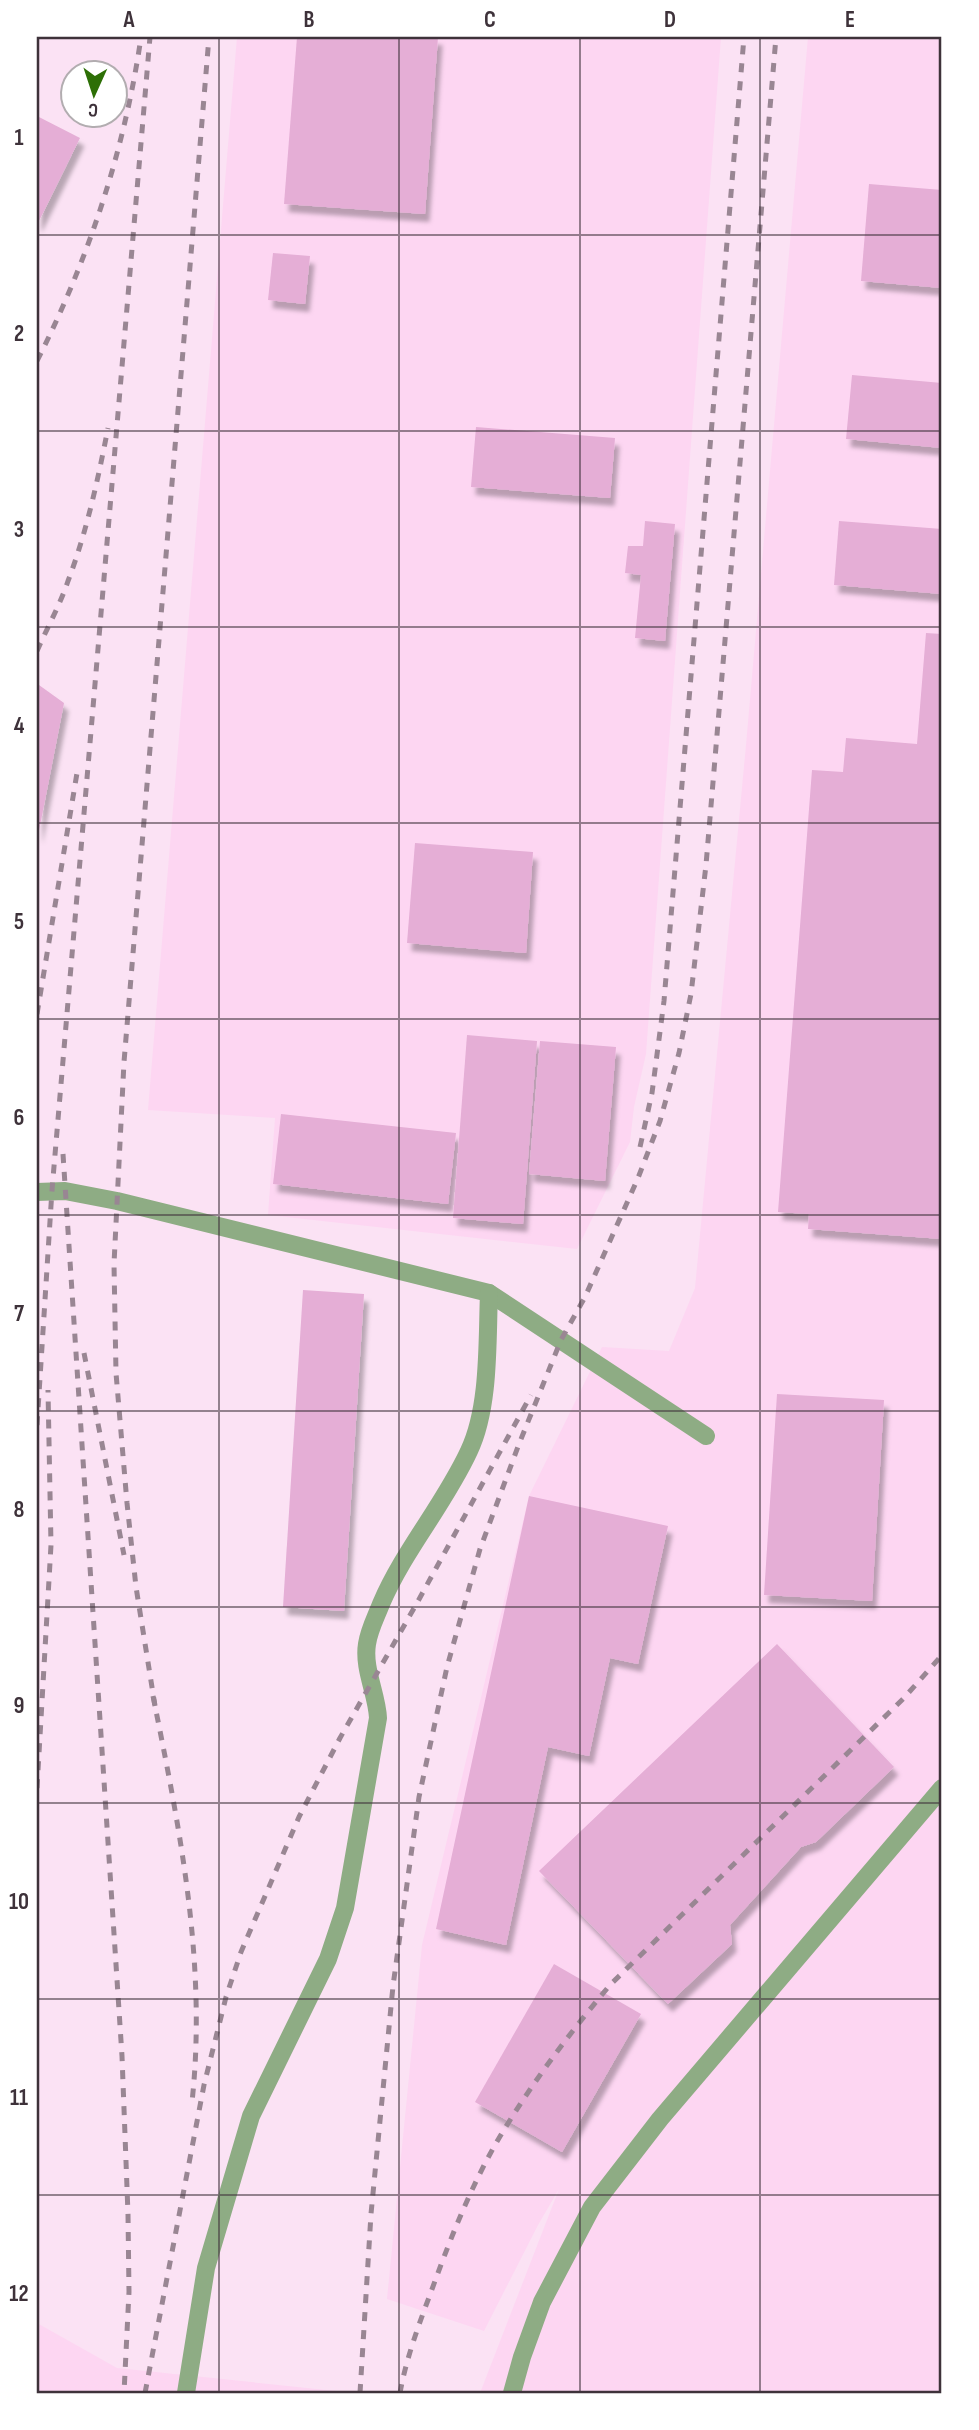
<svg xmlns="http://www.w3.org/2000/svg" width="979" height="2430" viewBox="0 0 979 2430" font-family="'Sofia Sans Condensed',sans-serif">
<defs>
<filter id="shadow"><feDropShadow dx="4.5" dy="8" stdDeviation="2" flood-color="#0004"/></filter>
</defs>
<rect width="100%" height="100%" fill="#fbe2f4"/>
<g fill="#fdd6f2">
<path d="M237,37H721L646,1054L634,1107L630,1142L577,1249L268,1215L275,1118L148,1110Z"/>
<path d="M808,37H942V2393H480L559,2189L538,2225L484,2331L387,2299L422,1945L529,1496L602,1347L669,1351L695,1288L746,745Z"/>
<path d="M37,2323L117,2368L355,2393H37Z"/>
</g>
<g fill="#e5aed6" filter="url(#shadow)">
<path d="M297,37H438L425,214L284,204Z"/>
<path d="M37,116L80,138L37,225Z"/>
<path d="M869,184L942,190V288L861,281Z"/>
<path d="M273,253L310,256L305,304L268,300Z"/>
<path d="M852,375L942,383V448L846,439Z"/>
<path d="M476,427L615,438L610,498L471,487Z"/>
<path d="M645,521L675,524L665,641L635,638L641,575L625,573L628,546H643Z"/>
<path d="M839,521L942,529V594L834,585Z"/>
<path d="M926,633L942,634V1239L808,1229L809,1214L778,1212L812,770L843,772L846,738L917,744Z"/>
<path d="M39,685L64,703L38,836L37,689Z"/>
<path d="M415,843L533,852L526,953L407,943Z"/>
<path d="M467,1035L537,1041L523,1224L453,1218Z"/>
<path d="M540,1041L616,1047L605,1181L529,1174Z"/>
<path d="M281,1114L456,1133L448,1204L273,1184Z"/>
<path d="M303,1290L364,1294L344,1611L283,1607Z"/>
<path d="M777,1394L884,1400L872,1601L764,1595Z"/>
<path d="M529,1496L668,1526L638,1664L610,1658L589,1756L548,1747L506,1945L436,1929Z"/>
<path d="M777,1644L894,1767L816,1842L801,1847L730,1925L732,1944L668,2004L539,1871Z"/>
<path d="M554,1964L641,2014L562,2152L475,2102Z"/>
</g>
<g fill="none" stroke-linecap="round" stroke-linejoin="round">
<g stroke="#8eac84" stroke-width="18">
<path d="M37,1192L65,1191L117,1201L489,1293L706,1436"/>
<path d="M186,2393L206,2268L251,2116L328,1959L345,1908L378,1718C377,1694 363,1669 367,1644C369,1630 376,1617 381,1604C404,1550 444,1505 469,1451C490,1407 487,1341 489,1293"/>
<path d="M512,2393L522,2357L542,2302L592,2207L660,2119L942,1788"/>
</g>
<g stroke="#998693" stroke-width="5" stroke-dasharray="9 9" stroke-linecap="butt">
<path d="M37,361C88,260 123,155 140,44"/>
<path d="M37,651C47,628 60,605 68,581C87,531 98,479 108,428"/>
<path d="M37,1014L77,773"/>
<path d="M640,1147L652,1093L664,1001L744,37"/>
<path d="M63,1154L122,2056L128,2214L129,2292L124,2393"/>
<path d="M84,1353L124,1555"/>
<path d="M37,1425L52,1190L150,37"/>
<path d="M153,1696C180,1830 207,1964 192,2102"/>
<path d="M155,1706L136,1587L127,1503L116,1373L114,1264L124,1062L209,37"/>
<path d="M37,1788L51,1545L48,1390"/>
<path d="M145,2393L204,2085L226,1997L241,1952L299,1817L340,1738L417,1603L531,1395"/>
<path d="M360,2393L371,2214L393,1986L419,1797L447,1667L480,1549L519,1444L561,1340L585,1297L638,1178L660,1121L679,1053L691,994L706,865L776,37"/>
<path d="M400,2393C406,2359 419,2324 431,2292C449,2242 469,2191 495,2145C528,2088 568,2035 610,1985L903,1699L942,1655"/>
</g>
</g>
<path fill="none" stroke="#3e323a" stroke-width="2" stroke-opacity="0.55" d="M219,37V2393M399,37V2393M580,37V2393M760,37V2393M37,235H942M37,431H942M37,627H942M37,823H942M37,1019H942M37,1215H942M37,1411H942M37,1607H942M37,1803H942M37,1999H942M37,2195H942"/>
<rect width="979" height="2430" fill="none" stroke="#ffffff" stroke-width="77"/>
<g transform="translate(94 94) rotate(183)"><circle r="33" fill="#ffffff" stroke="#b2adb0" stroke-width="2"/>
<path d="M0-5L12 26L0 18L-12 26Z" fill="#2d6f06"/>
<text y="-10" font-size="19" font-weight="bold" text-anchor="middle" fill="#3e323a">С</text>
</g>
<rect x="38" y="38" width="902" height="2354" fill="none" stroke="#3e323a" stroke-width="2.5"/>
<g font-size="23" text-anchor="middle" font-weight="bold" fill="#3e323a">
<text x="129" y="27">A</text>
<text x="309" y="27">B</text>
<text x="490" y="27">C</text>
<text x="670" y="27">D</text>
<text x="850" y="27">E</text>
<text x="19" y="145">1</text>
<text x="19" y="341">2</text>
<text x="19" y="537">3</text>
<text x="19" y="733">4</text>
<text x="19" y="929">5</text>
<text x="19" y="1125">6</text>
<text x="19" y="1321">7</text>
<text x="19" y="1517">8</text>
<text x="19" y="1713">9</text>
<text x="19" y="1909">10</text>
<text x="19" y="2105">11</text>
<text x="19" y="2301">12</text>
</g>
</svg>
